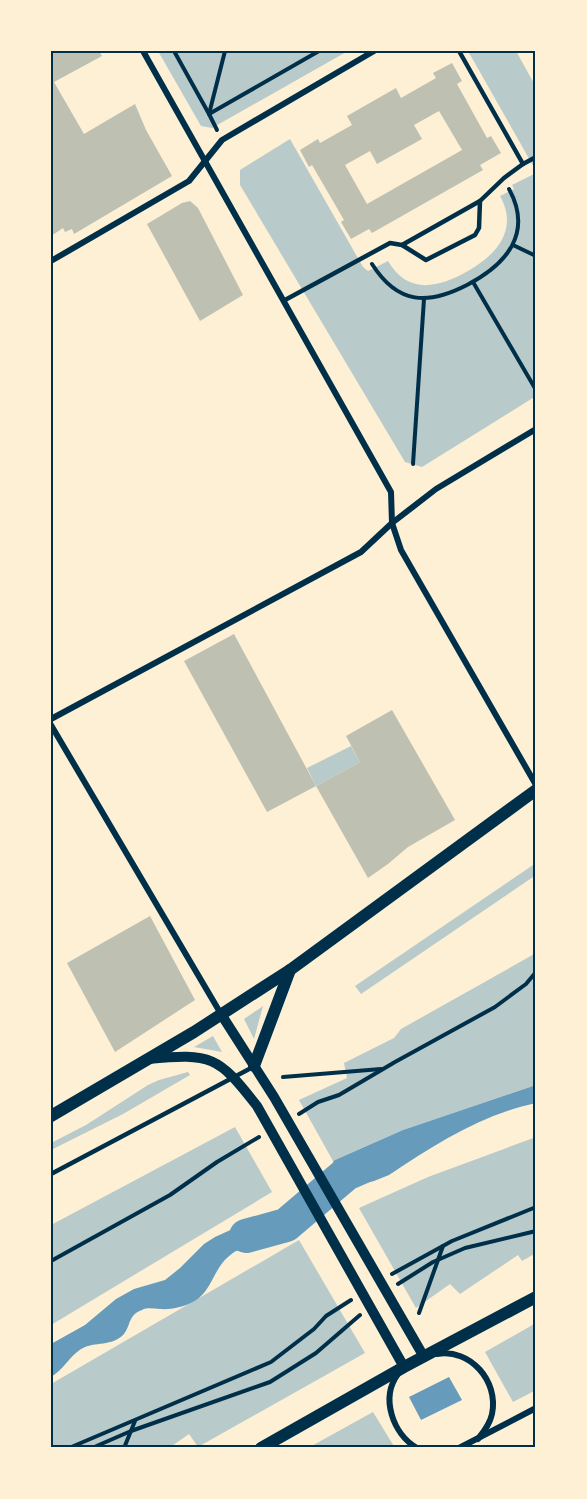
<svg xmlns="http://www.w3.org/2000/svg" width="587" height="1499" viewBox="0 0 587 1499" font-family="'Golos Text',sans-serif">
<rect width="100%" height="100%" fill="#fdf0d5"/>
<g fill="#b9caca">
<path d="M158,51H348L212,128L201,126Z"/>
<path d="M468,51H516L536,87V171Z"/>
<path d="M290,139L363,267L368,271L388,261C408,295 438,288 468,271C496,255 519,230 500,196L514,189L512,185L536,173V396L422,467L405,462L240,185V170Z"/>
<path d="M351,746L360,762L316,786L307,768Z"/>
<path d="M536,863V875L361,994L355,986Z"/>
<path d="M536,953V1085L403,1130L333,1161L299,1100L347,1078L344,1063L394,1038L401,1029Z"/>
<path d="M263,1006L254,1039L244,1019Z"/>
<path d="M213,1036L222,1052L194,1047Z"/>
<path d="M188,1072L190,1075L123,1114L51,1150V1143L86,1125L148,1085L159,1080Z"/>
<path d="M235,1127L272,1192L51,1325V1225Z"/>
<path d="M536,1137V1253L522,1261L518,1255L460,1294L450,1284L416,1308L359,1208L428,1177Z"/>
<path d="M299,1240L365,1353L198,1447L189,1434L169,1448H51V1384Z"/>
<path d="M536,1323V1390L513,1402L485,1352Z"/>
<path d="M373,1412L395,1448H308Z"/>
</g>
<g fill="#669bbc">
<path d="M536,1085V1103C481,1115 436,1144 389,1175L374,1181L348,1187L333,1161L403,1130Z"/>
<path d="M283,1210L296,1234C286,1238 276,1241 266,1245C252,1250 241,1244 228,1257C215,1268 212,1287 199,1298C189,1306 172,1310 160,1309C154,1309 148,1307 142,1310C128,1315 131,1325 124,1334C112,1347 95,1341 81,1349C70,1356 63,1370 51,1377V1344L85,1325L116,1299L134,1289L165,1280L180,1268L204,1244L215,1237L237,1227L270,1220Z"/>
<path d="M449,1377L462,1400L421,1420L409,1397Z"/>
</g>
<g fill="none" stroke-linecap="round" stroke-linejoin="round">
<path stroke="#669bbc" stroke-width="34" d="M246,1236L286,1225L346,1174L385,1157"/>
</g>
<g fill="#bec0b2" fill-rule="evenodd">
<path d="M51,51H99L102,56L54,82L84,134L135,104L146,130L172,176L74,234L72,229L65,232L63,228L51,236Z"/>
<path d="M452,63L462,81L457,84L487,138L491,136L501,153L480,165L483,170L372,233L369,229L351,239L341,222L344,220L312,165L309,167L300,150L318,139L320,143L352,125L347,116L396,88L401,98L436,78L433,73ZM439,111L462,150L367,204L345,165L370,151L377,164L422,139L414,125Z"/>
<path d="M190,201L198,208L243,295L200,321L147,224L182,203Z"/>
<path d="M234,634L316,786L360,762L346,736L392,710L455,820L408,847L388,864L368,878L316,786L267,812L184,661Z"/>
<path d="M150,916L195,1000L115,1052L67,963Z"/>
</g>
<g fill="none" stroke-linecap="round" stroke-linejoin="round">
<g stroke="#003049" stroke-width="4">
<path d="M174,51L209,114L319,51"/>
<path d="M217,130L209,114L225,51"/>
<path d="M513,245L536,256"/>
<path d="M372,264C398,305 428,305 467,285C507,264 533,233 509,189"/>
<path d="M473,282L536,390"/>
<path d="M413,464L424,299"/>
<path d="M283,1077L381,1069"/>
<path d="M299,1114L318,1102L339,1095L395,1062L495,1007L526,984L536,972"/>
<path d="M51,1261L170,1195L217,1162L259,1137"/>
<path d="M392,1274L452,1241L536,1207"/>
<path d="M398,1284L433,1262L465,1248L536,1231"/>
<path d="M419,1313L443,1246"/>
<path d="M69,1448L271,1362L314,1329L326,1316L351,1300"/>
<path d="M92,1448L131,1431L270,1382L316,1353L360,1315"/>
<path d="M124,1448L135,1421"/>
</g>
<g stroke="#003049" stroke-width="4.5">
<path d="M523,164L536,157"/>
<path d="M402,245L480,201"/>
<path d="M285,300L390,243L402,245L426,260L475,235L479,228L480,201L504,178L523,164L459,51"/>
<path d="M51,1174L253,1067"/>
</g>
<g stroke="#003049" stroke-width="6">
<path d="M143,51L391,492L392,523L401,550L536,785"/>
<path d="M51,261L189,181L222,140L374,51"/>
<path d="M51,719L361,552L392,523L436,489L536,429"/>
<path d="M51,725L221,1014"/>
<path d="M437,1354C470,1348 499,1381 492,1414C490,1424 484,1431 478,1439"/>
<path d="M398,1374C380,1398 393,1434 417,1448"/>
<path d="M459,1448L536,1408"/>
</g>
<g stroke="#003049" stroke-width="10">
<path d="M221,1014L274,1097L424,1357"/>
<path d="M148,1059C212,1053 218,1056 257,1106L404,1367"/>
</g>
<g stroke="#003049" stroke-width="12">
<path d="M254,1066L290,970"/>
<path d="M51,1116L194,1032L290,970L536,790"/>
<path d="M261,1448L404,1367L536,1297"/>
</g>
</g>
<rect width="587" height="1499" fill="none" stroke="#fdf0d5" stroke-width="105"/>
<rect x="52" y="52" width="482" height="1394" fill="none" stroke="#003049" stroke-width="2"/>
</svg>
